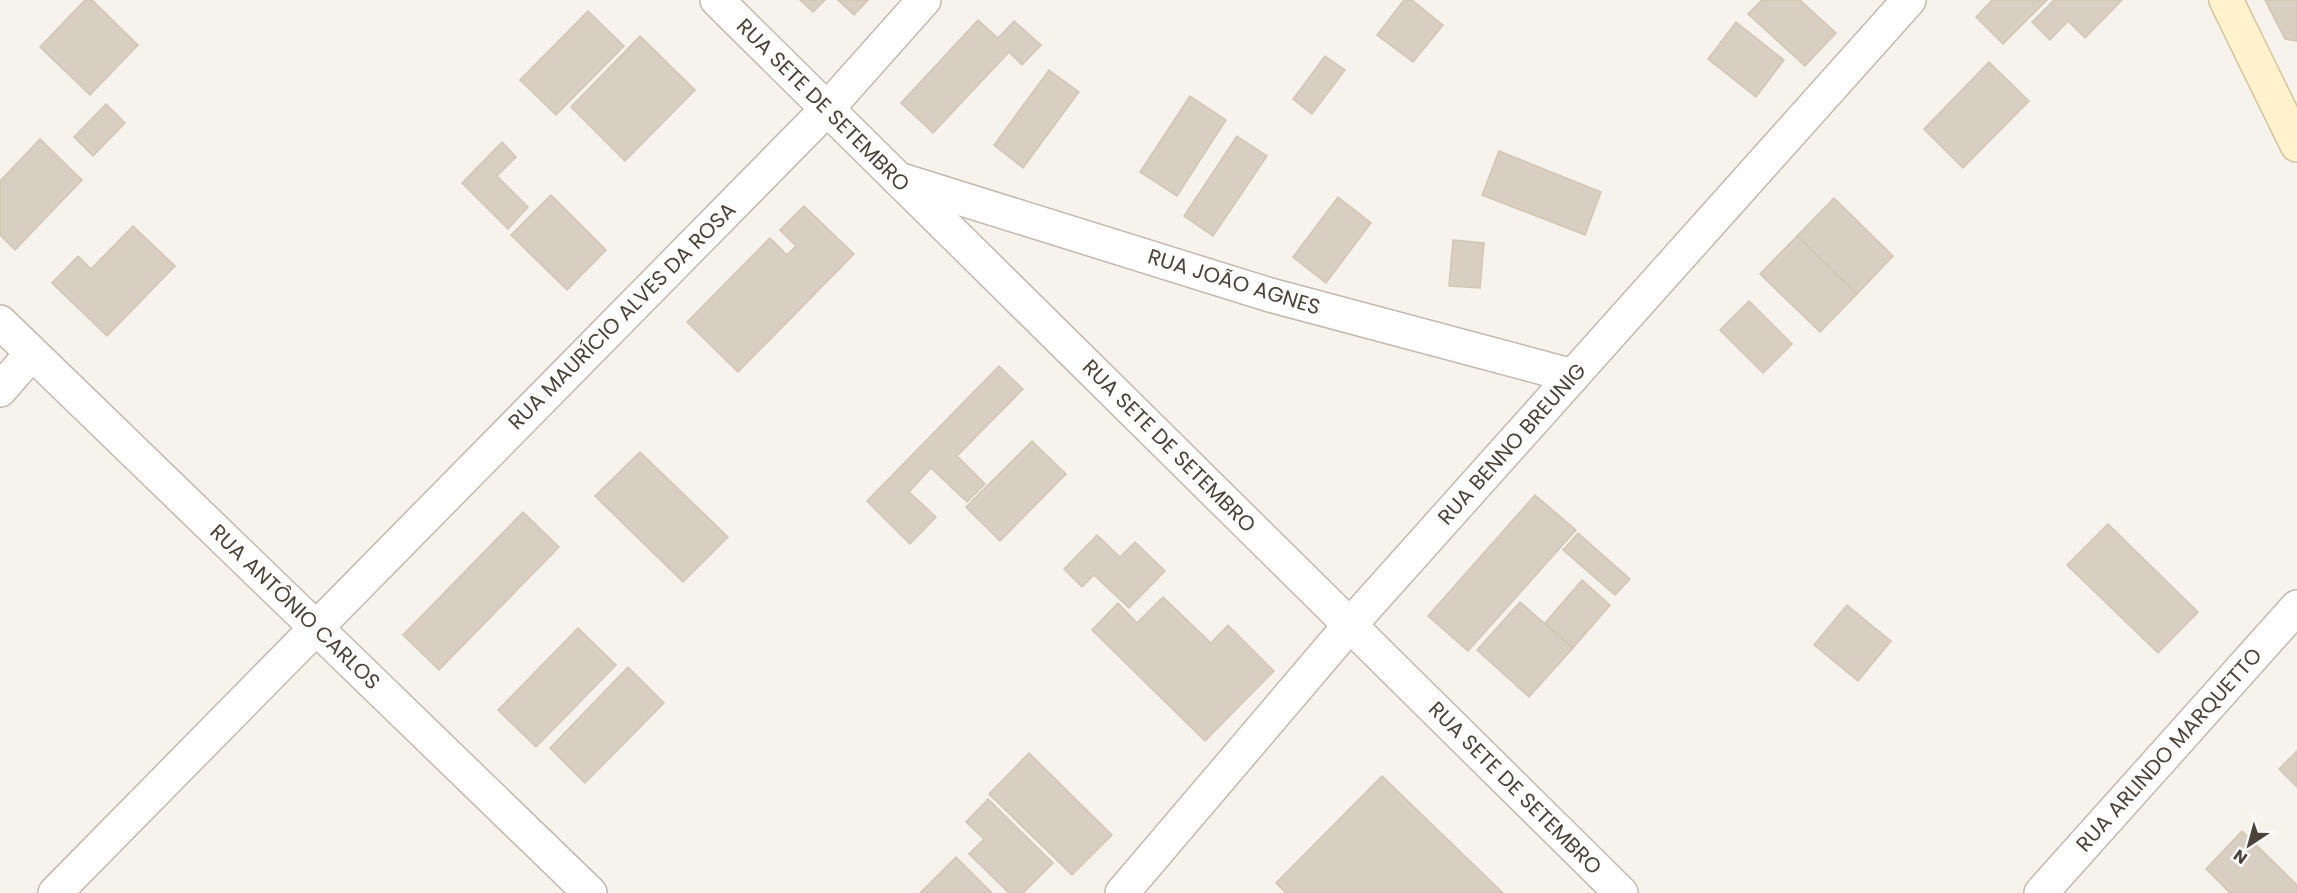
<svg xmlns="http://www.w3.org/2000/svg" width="2297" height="893" viewBox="0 0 2297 893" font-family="Poppins,sans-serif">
<rect width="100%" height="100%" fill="#f6f3ec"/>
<g fill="#d8cec1" stroke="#d3c6b4" stroke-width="1.5">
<path d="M85,0H92L138,45L90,95L40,47Z"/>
<path d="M800,0H825L813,12Z"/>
<path d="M838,0H868L854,15Z"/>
<path d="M1404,0H1412L1443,25L1413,62L1377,35Z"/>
<path d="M1762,0H1800L1836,33L1805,66L1748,14Z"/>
<path d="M1992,0H2047L2003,44L1976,17Z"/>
<path d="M2054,0H2122L2085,38L2068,21L2050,40L2032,22Z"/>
<path d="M2265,0H2297V41L2285,39Z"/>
<path d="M588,11L624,46L556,115L520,80Z"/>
<path d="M978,20L998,38L1014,21L1041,45L1022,65L1009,52L933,133L901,103Z"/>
<path d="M1736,22L1784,60L1756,97L1708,59Z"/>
<path d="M640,36L695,90L625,161L571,107Z"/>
<path d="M1325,56L1345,70L1312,114L1293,99Z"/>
<path d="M1989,62L2029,101L1963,168L1924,129Z"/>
<path d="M1049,70L1079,92L1023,168L994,145Z"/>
<path d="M1190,96L1226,120L1177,196L1140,172Z"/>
<path d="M106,104L125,123L93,156L74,137Z"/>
<path d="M1237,136L1267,156L1213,236L1184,216Z"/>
<path d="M40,139L82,180L15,250L0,235V181Z"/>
<path d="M502,142L516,157L497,176L528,207L508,229L462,183Z"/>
<path d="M1499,151L1601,192L1585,235L1482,195Z"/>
<path d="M551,195L606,250L567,290L511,235Z"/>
<path d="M1338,197L1371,223L1326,283L1293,257Z"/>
<path d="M1834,198L1893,256L1857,294L1797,236Z"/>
<path d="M804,206L854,254L738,372L687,322L770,238L787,255L796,246L780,230Z"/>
<path d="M133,226L175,266L107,336L52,283L78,256L91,269Z"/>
<path d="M1797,236L1857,294L1820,332L1760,274Z"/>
<path d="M1453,240L1484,243L1480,288L1449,286Z"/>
<path d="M1749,301L1792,344L1763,373L1720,330Z"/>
<path d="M999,366L1023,389L957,456L985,484L967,502L931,468L909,492L936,517L910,544L867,501Z"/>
<path d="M1032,441L1066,474L1000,541L966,507Z"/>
<path d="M640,452L728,537L683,582L595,496Z"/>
<path d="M1535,495L1576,530L1468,651L1428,616Z"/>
<path d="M523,512L559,547L439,670L403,635Z"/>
<path d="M2108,524L2198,612L2158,653L2067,565Z"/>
<path d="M1578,533L1630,579L1615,595L1563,550Z"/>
<path d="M1097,535L1120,557L1135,542L1165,571L1129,608L1094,575L1082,587L1064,569Z"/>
<path d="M1582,580L1610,605L1573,648L1545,623Z"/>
<path d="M1163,597L1211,643L1228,625L1274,671L1205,741L1092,630L1118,603L1137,623Z"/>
<path d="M1520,602L1573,648L1529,697L1477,650Z"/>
<path d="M1847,605L1891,641L1858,681L1814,645Z"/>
<path d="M578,628L616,665L536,747L498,710Z"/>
<path d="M628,667L664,703L585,783L550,748Z"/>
<path d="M2297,751V787L2279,769Z"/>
<path d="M1029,753L1112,835L1072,875L989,794Z"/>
<path d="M1382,776L1503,893H1286L1276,883Z"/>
<path d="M988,799L1053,863L1023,893H1009L969,854L984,839L966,822Z"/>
<path d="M2242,831L2297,885V893H2230L2206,869Z"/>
<path d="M956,857L992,893H920Z"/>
</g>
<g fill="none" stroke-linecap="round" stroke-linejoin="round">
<defs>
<g id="minor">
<path d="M898,179L1270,295L1573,376"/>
<path d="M0,322L590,893"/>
<path d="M0,390L32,353"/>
<path d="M55,893L827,109L924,0"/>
<path d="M1122,893L1350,625L1909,0"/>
<path d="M2041,893L2297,607"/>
</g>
<path id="tertiary" d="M717,0L1621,893"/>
<path id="secondary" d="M2226,0L2297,145"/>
</defs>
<use href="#minor" stroke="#c2baae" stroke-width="36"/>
<use href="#tertiary" stroke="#c2baae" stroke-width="36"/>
<use href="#secondary" stroke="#d6c59b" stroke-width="36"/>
<use href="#minor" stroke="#fff" stroke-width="33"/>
<use href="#tertiary" stroke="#fff" stroke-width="33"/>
<use href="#secondary" stroke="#fff2cd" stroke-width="33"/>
</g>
<g text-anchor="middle" stroke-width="4.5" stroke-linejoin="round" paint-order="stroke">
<g font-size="21" fill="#4b4339" stroke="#fff">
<text transform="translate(823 105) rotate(45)" y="7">RUA SETE DE SETEMBRO</text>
<text transform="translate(1234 282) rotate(17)" y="7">RUA JOÃO AGNES</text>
<text transform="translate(622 316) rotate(-45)" y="7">RUA MAURÍCIO ALVES DA ROSA</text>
<text transform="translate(1512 444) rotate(-48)" y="7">RUA BENNO BREUNIG</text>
<text transform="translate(1169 446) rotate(45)" y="7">RUA SETE DE SETEMBRO</text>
<text transform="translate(295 607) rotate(44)" y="7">RUA ANTÔNIO CARLOS</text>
<text transform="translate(2169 750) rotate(-48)" y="7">RUA ARLINDO MARQUETTO</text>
<text transform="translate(1515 788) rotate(45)" y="7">RUA SETE DE SETEMBRO</text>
</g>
</g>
<g transform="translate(2249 845) rotate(216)" stroke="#ffffff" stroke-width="4.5" paint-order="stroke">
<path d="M0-4.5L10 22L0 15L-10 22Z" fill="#4b4339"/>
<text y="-9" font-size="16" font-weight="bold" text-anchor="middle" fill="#4b4339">N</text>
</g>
</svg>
